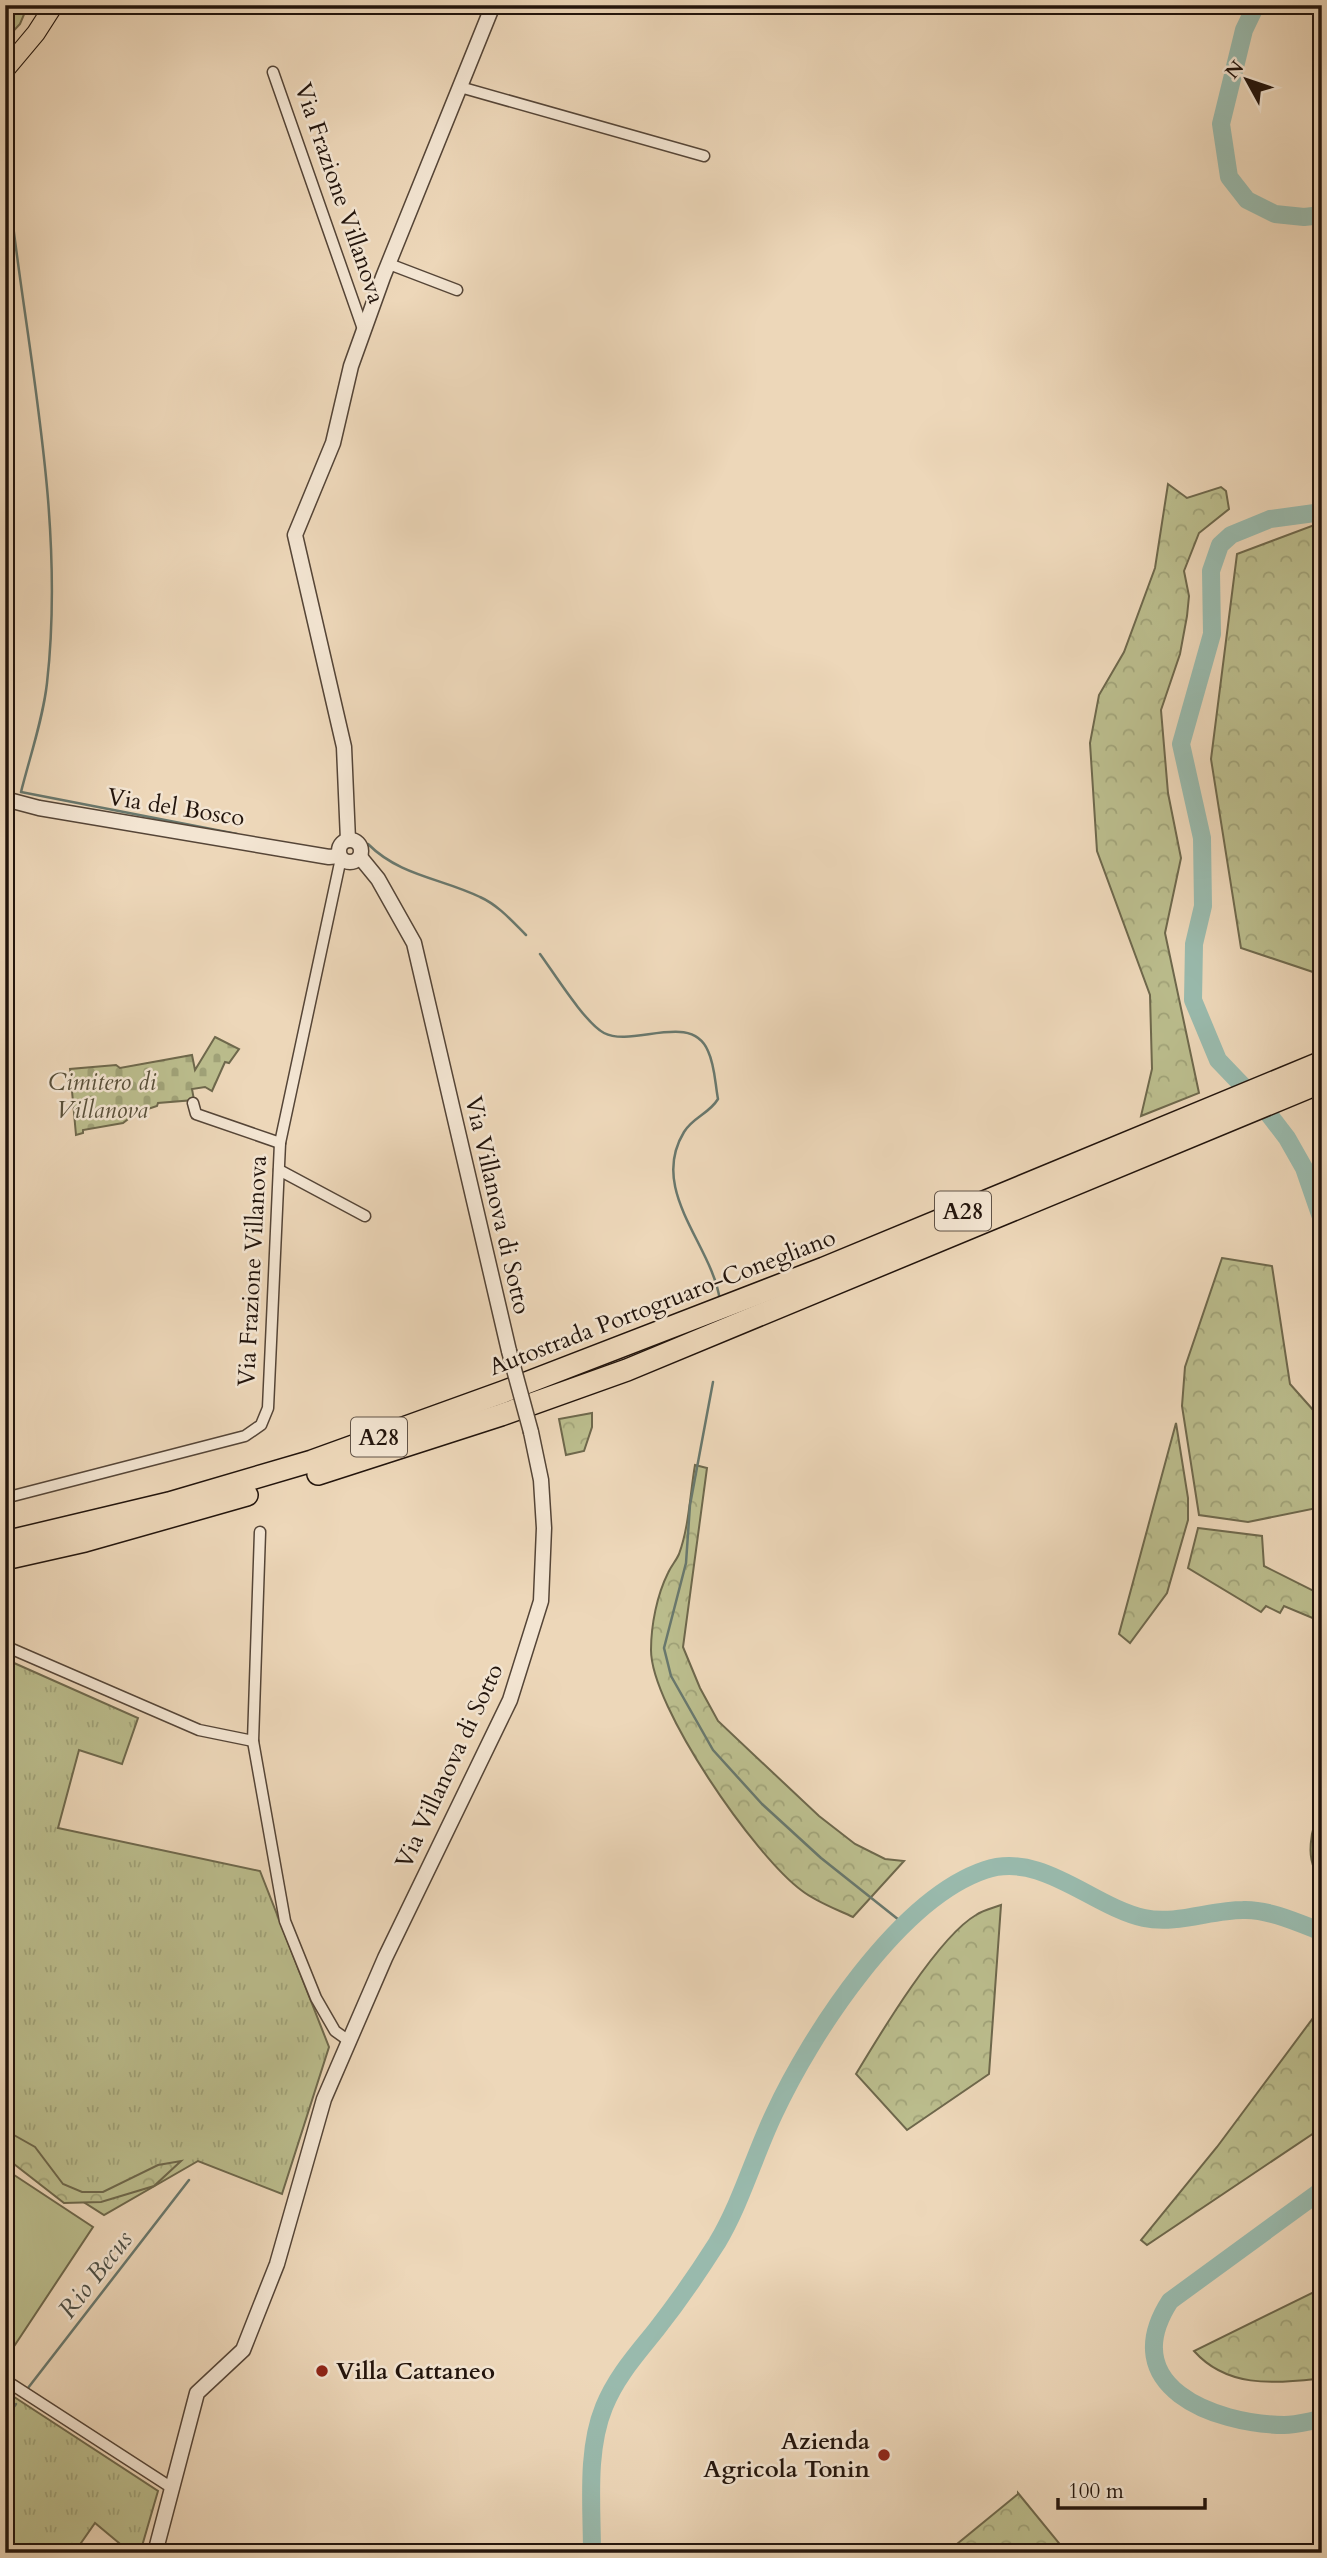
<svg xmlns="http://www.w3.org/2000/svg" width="1327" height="2558" viewBox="0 0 1327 2558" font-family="Cardo,serif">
<defs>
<pattern id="grass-tufts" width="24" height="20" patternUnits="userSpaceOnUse" patternTransform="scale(1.75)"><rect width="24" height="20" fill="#bbbd8d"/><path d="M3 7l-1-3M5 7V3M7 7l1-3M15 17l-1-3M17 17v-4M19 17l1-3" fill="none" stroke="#a0a278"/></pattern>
<pattern id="forest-crowns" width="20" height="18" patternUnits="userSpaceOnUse" patternTransform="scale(1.75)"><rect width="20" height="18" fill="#bbbd8d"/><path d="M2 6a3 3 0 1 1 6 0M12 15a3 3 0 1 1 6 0" fill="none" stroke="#a0a278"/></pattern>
<pattern id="cemetery-stones" width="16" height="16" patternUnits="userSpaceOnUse" patternTransform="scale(1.75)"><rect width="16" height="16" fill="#bbbd8d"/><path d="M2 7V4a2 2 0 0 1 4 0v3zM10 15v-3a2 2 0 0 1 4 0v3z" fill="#a0a278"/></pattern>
</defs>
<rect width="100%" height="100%" fill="#edd7b9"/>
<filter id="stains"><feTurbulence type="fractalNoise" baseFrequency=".00286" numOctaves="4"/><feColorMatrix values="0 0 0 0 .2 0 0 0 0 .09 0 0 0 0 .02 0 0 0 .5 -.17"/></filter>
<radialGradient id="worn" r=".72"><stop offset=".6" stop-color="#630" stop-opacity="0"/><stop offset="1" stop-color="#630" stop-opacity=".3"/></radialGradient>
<g fill="url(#grass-tufts)" stroke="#6e684c" stroke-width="2">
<path d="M5,5H28L20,24L5,40Z"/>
<path d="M5,1659L138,1718L122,1764L79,1750L58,1828L260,1871L329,2047L282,2194L198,2161L104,2215L5,2152Z"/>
<path d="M5,2391L158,2491L140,2553H131L95,2523L74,2553H19L5,2544Z"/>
</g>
<g fill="url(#forest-crowns)" stroke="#6e684c" stroke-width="2">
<path d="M1168,484L1187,498L1221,487L1226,491L1229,509L1199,533L1184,571L1189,596L1187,616L1180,654L1161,710L1168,793L1181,858L1165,933L1199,1093L1141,1116L1152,1069L1150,995L1097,851L1090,743L1099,695L1124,652L1155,568Z"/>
<path d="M1317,524L1322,525V975L1241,948L1211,759L1237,554Z"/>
<path d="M1222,1258L1272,1266L1290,1384L1322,1420V1507L1248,1522L1199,1515L1182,1406L1185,1367Z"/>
<path d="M592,1413V1427L584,1451L566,1455L559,1419Z"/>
<path d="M1176,1423L1188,1498V1520L1167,1593L1130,1643L1119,1634Z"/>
<path d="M695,1465L707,1468L683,1647L700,1688L718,1721L819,1816L855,1844L885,1859L904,1861L853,1917C836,1909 816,1902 801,1890C755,1856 651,1707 651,1650C651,1625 657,1595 668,1573C671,1566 676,1561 679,1554C689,1527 690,1494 695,1465Z"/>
<path d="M1198,1528L1262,1536L1264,1566L1322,1595V1622L1284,1606L1280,1613L1266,1606L1261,1612L1188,1568Z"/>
<path d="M1322,1807V1879C1303,1862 1311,1826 1322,1807Z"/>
<path d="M1001,1905L989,2074L907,2130L856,2074C880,2034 938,1937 976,1915C983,1910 993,1908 1001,1905Z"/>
<path d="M1322,2006V2124L1314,2133L1147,2245L1141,2240L1217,2147Z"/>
<path d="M5,2130L35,2147L63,2184L82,2192H103L158,2165L181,2161L154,2186L101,2202L64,2203L5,2157Z"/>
<path d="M1322,2288V2376L1316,2379C1272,2384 1226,2387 1194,2351Z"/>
<path d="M1018,2493L1067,2553H946L1018,2494Z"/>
</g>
<path fill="url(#cemetery-stones)" stroke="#6e684c" stroke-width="2" d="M215,1037L239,1049L229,1063L225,1062L212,1091L205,1087L192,1089L194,1100L158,1103L157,1106L136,1113L123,1123L83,1130V1133L76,1135L70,1069L116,1065L120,1068L192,1055L195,1070Z"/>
<path fill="#bbbd8d" stroke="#6e684c" stroke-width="2" d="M5,2169L93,2227L5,2360Z"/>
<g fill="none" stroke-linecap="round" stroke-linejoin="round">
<g stroke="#69786d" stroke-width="2.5">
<path d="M5,154C21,330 67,506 47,683C43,719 30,756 21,792L237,834"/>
<path d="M368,844C400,876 441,878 480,897C498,905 512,921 526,935"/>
<path d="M540,954C554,973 585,1023 604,1033C633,1048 691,1011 708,1051C715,1066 715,1083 718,1099C709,1114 693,1117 684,1132C648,1191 713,1245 720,1301"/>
<path d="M713,1382L690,1505L686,1563L664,1648L671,1676L713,1750L762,1804L821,1858L904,1924"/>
<path d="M28,2388L189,2180"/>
<path d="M5,2419L16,2404"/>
</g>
<g stroke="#99baad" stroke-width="18">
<path d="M1256,5L1244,30L1221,124L1229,177L1247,200L1275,214L1304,217L1322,215"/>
<path d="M1322,512L1270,519L1231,535L1220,545L1211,571L1212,634L1181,744L1202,838L1203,906L1194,944L1193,1000L1218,1060L1264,1108L1287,1138L1304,1168L1322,1220"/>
<path d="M1322,2190L1170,2301C1115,2386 1213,2424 1284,2425C1296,2425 1310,2421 1322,2419"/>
<path d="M592,2553C592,2506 586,2451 604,2407C616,2377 636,2355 656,2330C678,2302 698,2273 717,2243C741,2203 754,2156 774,2114C811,2034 899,1899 985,1870C1042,1851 1091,1906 1144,1918C1176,1925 1211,1910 1243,1910C1268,1909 1299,1923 1322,1932"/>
</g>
<defs>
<g id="minor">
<path d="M273,72L363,329"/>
<path d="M460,87L704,156"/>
<path d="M389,264L457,290"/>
<path d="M193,1103L196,1114L280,1143"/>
<path d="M279,1170L365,1216"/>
<path d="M5,1498L245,1436L261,1425L268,1408L280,1143L341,858"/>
<path d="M260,1532L253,1741L285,1921L316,1998L335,2031L349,2041"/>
<path d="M5,1646L199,1730L253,1741"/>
<path d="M5,2380L172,2488"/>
</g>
<g id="tertiary">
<path d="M5,799L39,808L329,857L339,856"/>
<circle cx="350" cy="851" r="11"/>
<path d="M348,840L344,747L295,535L333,443L351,366L383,277L493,5"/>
<path d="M360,857L378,879L414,943L509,1351"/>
<path d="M155,2553L197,2393L243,2350L277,2264L324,2099L385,1958L510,1700L541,1601L544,1528L541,1480L531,1432"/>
</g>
<path id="primary" d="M5,70L36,33L54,5"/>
<g id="motorway">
<path d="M318,1474L501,1415L627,1370L1322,1082"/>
<path d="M5,1542L169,1503L312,1461L503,1392L824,1268L1322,1062"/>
<path d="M5,1559L85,1541L247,1495"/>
</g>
</defs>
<use href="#minor" stroke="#554537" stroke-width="13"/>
<use href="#tertiary" stroke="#554537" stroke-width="17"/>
<use href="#primary" stroke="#22140c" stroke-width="20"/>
<use href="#motorway" stroke="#22140c" stroke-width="24"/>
<use href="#minor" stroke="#f3e5d2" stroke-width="10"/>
<use href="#tertiary" stroke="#f3e5d2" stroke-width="14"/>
<use href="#primary" stroke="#edd7b9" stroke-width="18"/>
<use href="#motorway" stroke="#edd7b9" stroke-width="21"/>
<defs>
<path id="tertiary-bridge" d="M509,1351L531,1432"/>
</defs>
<use href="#tertiary-bridge" stroke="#554537" stroke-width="17" stroke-linecap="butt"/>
<use href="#tertiary-bridge" stroke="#f3e5d2" stroke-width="14"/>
</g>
<g fill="#8f2418" stroke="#f3e5d2" stroke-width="2.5">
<circle cx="322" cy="2371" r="7"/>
<circle cx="884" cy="2455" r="7"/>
</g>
<g text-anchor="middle" stroke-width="5" stroke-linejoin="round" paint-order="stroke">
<g fill="#f3e5d2" stroke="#615347" stroke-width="2">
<rect x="935" y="1191.5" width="56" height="39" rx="5"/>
<rect x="351" y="1417.5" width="56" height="39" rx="5"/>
</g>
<g font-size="23" font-weight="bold" fill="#22140c">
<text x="963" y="1219">A28</text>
<text x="379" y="1445">A28</text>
</g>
<g font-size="24" fill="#22140c" stroke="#f3e5d2">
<text transform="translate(340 193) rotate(71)" y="8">Via Frazione Villanova</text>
<text transform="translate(176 807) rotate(9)" y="8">Via del Bosco</text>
<text transform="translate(498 1205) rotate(77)" y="8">Via Villanova di Sotto</text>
<text transform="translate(252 1271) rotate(-87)" y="8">Via Frazione Villanova</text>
<text transform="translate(662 1302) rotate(-21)" y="8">Autostrada Portogruaro-Conegliano</text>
<text transform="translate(449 1766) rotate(-65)" y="8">Via Villanova di Sotto</text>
</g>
<g font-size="24" font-style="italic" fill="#584f39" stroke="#f3e5d2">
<text x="102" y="1090">Cimitero di<tspan x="102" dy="28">Villanova</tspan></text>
</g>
<g font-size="24" font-weight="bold" fill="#22140c" stroke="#f3e5d2" text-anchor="start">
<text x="336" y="2379">Villa Cattaneo</text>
<text x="870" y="2449" text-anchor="end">Azienda<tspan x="870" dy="28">Agricola Tonin</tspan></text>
</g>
<g font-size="26" font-style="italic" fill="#4c4e44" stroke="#f3e5d2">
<text transform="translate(95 2274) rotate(-52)" y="9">Rio Becus</text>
</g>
</g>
<rect width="1327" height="2558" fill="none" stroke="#edd7b9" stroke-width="28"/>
<rect x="7" y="7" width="1313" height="2544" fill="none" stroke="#22140c" stroke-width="3.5"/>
<rect x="14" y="14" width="1299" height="2530" fill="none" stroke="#22140c" stroke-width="2"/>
<g transform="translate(1247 80) rotate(310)" stroke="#f3e5d2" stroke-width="5" paint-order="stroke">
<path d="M0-5L12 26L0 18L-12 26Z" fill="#22140c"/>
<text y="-10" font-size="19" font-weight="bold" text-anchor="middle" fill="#22140c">N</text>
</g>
<path d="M1058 2498v10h147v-10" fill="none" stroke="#22140c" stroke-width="3.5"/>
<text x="1068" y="2498" font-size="21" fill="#22140c" stroke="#f3e5d2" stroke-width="5" paint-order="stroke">100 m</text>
<rect width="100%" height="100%" filter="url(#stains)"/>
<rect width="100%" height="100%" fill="url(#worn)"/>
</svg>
